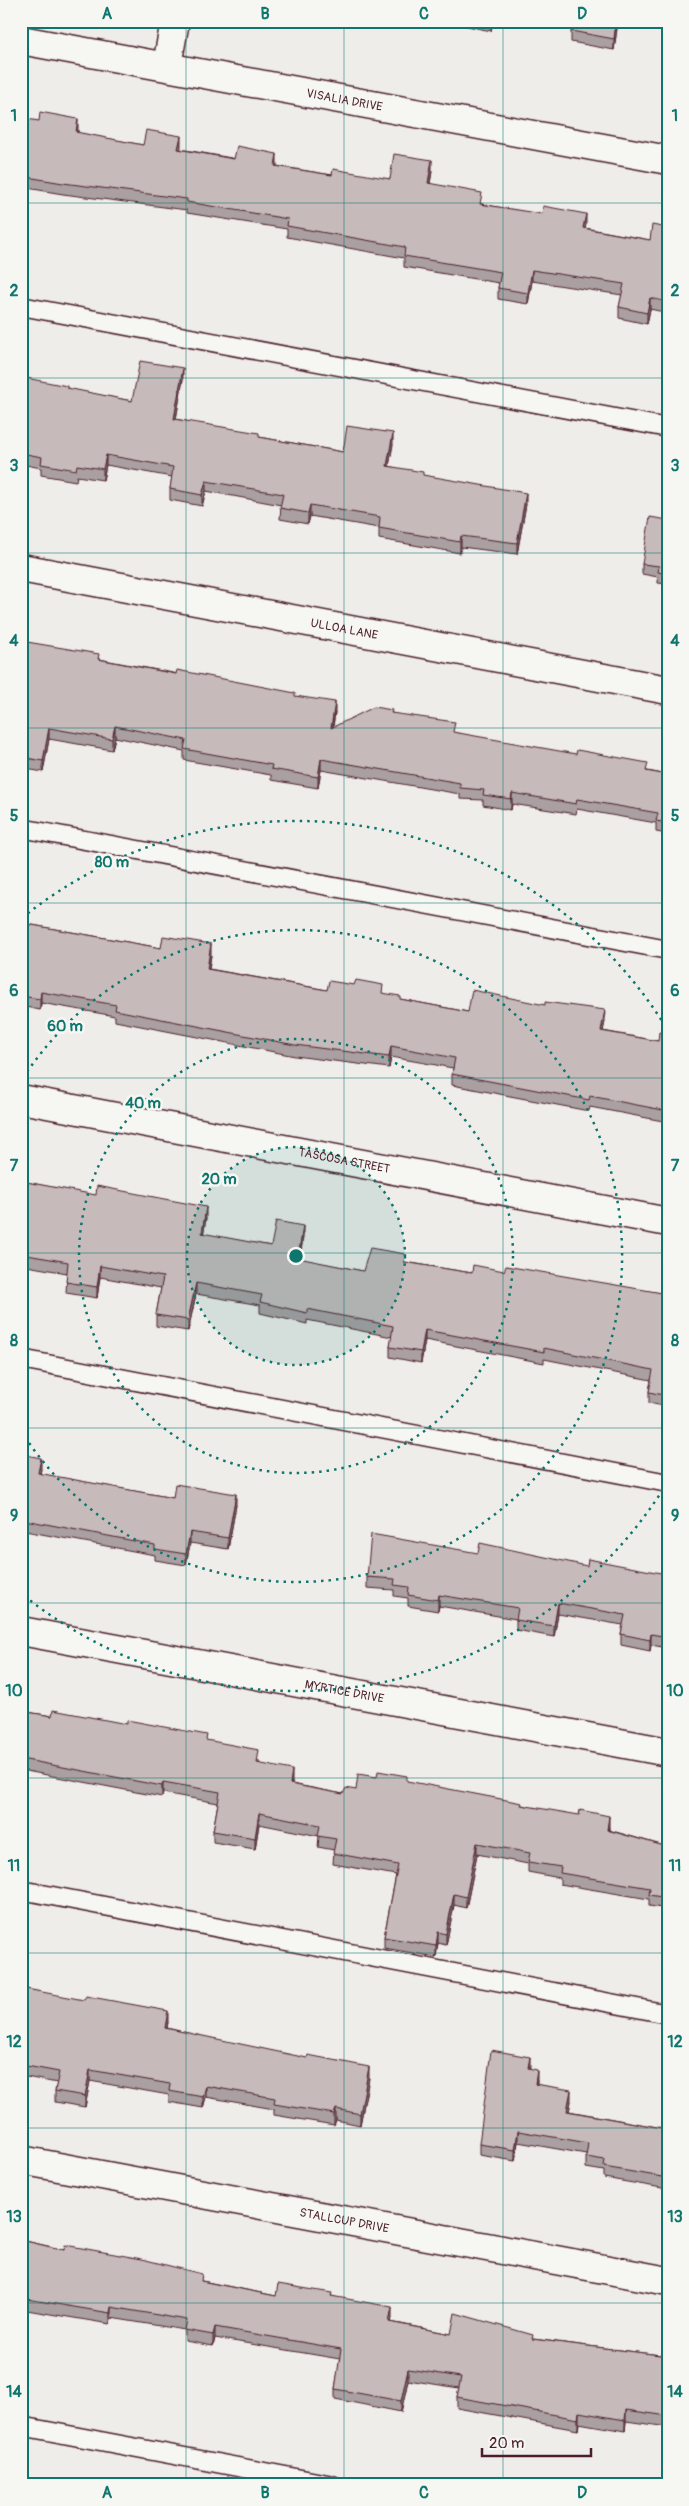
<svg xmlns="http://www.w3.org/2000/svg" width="689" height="2506" viewBox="0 0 689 2506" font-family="Pangolin,sans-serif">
<rect width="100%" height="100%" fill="#efedea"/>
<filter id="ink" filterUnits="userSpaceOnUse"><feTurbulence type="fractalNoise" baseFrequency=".02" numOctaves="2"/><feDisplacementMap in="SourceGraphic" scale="10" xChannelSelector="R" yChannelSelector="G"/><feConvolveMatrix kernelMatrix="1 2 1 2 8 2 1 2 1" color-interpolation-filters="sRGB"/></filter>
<g filter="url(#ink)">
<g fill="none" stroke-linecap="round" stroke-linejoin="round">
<defs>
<g id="lane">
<path d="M21,306L668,428"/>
<path d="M21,828L668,950"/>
<path d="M21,1359L668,1483"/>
<path d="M21,1890L668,2014"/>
<path d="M21,2426L333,2485"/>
</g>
<g id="street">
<path id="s1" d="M21,40L668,160"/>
<path d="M167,65L175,21"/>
<path id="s2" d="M21,568L668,690"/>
<path id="s3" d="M21,1099L668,1222"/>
<path id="s4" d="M21,1631L668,1752"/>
<path id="s5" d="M21,2160L668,2281"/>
</g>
</defs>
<use href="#lane" stroke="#4a1f2b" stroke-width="21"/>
<use href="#street" stroke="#4a1f2b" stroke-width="31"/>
<use href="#lane" stroke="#f6f6f2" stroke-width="18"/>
<use href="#street" stroke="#f6f6f2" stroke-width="28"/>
</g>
<g fill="#aaa0a1" stroke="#4a1f2b">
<path d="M443,21H493L491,31Z"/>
<path d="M538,21H618L614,50L571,42V27Z"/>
<path d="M21,118L78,130V133L143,145L180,149L277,166L332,175L390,179L432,171L430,184L482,204L586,224L585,228L650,240L668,228V313L650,309L647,324L619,318V307L622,295L532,281L528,304L498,299V288L499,283L404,267V258L287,237V229L187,213V210L63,194L21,187Z"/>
<path d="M21,377L67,389L132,401L183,379L176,419L259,437L343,452L393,444L389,466L526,504L517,554L461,547L460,553L379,539V528L310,516L308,524L280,519L281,505L206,491L202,506L170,500V489L172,477L106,465L103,480L77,476L76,481L41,475V468L21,464Z"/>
<path d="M668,520V584L658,583V577L642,574V564Z"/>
<path d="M21,641L99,659L295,696L335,712L333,727L392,713L455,733L668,775V834L656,832V823L577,809L576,814L512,804L511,810L483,805V800L460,799V794L321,770L318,788L271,780V775L184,760V751L115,737L112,750L49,739L43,772L21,768Z"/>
<path d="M21,923L161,948L211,955L209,969L327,990L383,994L400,999L468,1012L605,1021L603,1031L658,1041L668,1034V1122L590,1107L589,1111L452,1085V1074L453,1068L391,1057L389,1068L295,1056L115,1021V1016L41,1003L40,1010L21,1006Z"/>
<path d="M21,1181L206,1218L203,1234L271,1246L303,1237L300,1259L363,1271L405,1262L472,1273L504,1271L668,1294V1407L649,1403V1392L651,1380L544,1359V1363L425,1340L421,1363L390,1357V1347L392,1337L307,1320V1324L260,1313V1305L196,1294L188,1331L156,1326V1315L161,1288L100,1277L97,1298L66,1293L67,1273L21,1265Z"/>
<path d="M21,1454L41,1469L40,1474L173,1498L236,1505L228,1549L190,1543L186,1565L155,1560V1555L25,1531L24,1537H21Z"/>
<path d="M367,1577L666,1585V1588H668V1648L651,1645L650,1651L621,1645V1634L623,1625L558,1614L554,1637L516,1630V1619L439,1606L438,1611L408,1606V1598L394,1596V1590L367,1588Z"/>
<path d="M21,1711L207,1741L259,1761V1763L292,1781V1784L343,1794L356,1790L407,1782L522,1805L609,1827V1830L668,1847V1909L649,1906V1899L560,1884V1878L528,1872V1864L477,1854L466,1908L454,1905L446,1945L438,1943L436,1957L384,1948V1937L396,1875L333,1864L334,1850L318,1847L319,1836L259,1824L255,1849L213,1842V1831L218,1803L163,1793L162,1797L21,1770Z"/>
<path d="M21,1971L23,1982L22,1988L168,2022L167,2028L369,2078L360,2125L336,2120L334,2125L274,2115V2109L206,2097L203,2108L169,2102V2095L90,2081L85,2107L55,2102V2091L57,2083L21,2076Z"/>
<path d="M530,2068L537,2081V2085L571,2101L569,2111L668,2129V2189L604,2178V2171L586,2168V2154L518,2142L515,2161L479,2155V2144Z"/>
<path d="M21,2240L202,2281L276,2296H332L392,2318L391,2322L451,2334L533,2339L668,2356V2427L626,2421L625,2431L579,2423L578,2430L457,2408V2397L459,2388L408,2380L401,2412L335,2399V2389L340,2359L215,2338L213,2346L185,2341V2330L111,2318L110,2324L62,2316L21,2309Z"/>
</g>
<g fill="#8b8283" stroke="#4a1f2b">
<path d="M491,21H493L491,31Z"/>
<path d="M616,21H618L614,50V39Z"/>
<path d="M78,119V130L76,143V132Z"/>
<path d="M181,136V147L178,159V149Z"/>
<path d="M277,154V165L275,177V166Z"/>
<path d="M432,160V171L428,194V183Z"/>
<path d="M586,214V224L583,239V228Z"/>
<path d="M532,270V281L528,304V293Z"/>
<path d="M650,298V309L647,324V313Z"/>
<path d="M183,368V379L174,430V419Z"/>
<path d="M393,433V444L387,476V466Z"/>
<path d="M106,455V465L103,480V469Z"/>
<path d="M206,481V491L202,506V495Z"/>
<path d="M526,493V504L517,554V543Z"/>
<path d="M310,505V516L308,524V513Z"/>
<path d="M461,536V547L460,553V542Z"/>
<path d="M335,702V712L331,739V728Z"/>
<path d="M115,726V737L112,750V739Z"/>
<path d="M49,728V739L43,772V761Z"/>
<path d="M321,759V770L318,788V777Z"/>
<path d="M512,793V804L511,810V799Z"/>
<path d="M211,944V955L207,980V969Z"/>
<path d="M41,992V1003L40,1010V999Z"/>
<path d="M605,1010V1021L601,1042V1031Z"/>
<path d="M391,1046V1057L389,1068V1057Z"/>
<path d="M206,1207V1218L202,1244V1233Z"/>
<path d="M303,1226V1237L298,1269V1258Z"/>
<path d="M100,1266V1277L97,1298V1287Z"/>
<path d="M196,1283V1294L188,1331V1320Z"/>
<path d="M425,1330V1340L421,1363V1352Z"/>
<path d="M41,1458V1469L38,1484V1473Z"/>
<path d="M236,1494V1505L228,1549V1538Z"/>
<path d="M25,1520V1531L24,1537V1526Z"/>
<path d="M190,1532V1543L186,1565V1554Z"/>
<path d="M666,1574V1585L663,1598V1587Z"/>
<path d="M439,1595V1606L438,1611V1600Z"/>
<path d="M558,1603V1614L554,1637V1626Z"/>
<path d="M651,1634V1645L650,1651V1640Z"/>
<path d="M292,1770V1781L290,1794V1784Z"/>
<path d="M163,1782V1793L162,1797V1786Z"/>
<path d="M259,1813V1824L255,1849V1838Z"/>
<path d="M609,1816V1827L607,1841V1830Z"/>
<path d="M477,1843V1854L466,1908V1897Z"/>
<path d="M454,1894V1905L446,1945V1934Z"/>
<path d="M438,1932V1943L436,1957V1946Z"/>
<path d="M23,1971V1982L21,1993V1982Z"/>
<path d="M168,2011V2022L165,2039V2028Z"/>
<path d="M530,2057V2068L528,2079V2068Z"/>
<path d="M369,2067V2078L360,2125V2114Z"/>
<path d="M90,2070V2081L85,2107V2096Z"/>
<path d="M537,2070V2081L535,2095V2084Z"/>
<path d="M206,2086V2097L203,2108V2097Z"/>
<path d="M571,2090V2101L567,2122V2111Z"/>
<path d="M336,2109V2120L334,2125V2114Z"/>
<path d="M518,2131V2142L515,2161V2150Z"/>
<path d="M111,2307V2318L110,2324V2313Z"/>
<path d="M392,2307V2318L389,2333V2322Z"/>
<path d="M215,2327V2338L213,2346V2335Z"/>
<path d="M408,2369V2380L401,2412V2401Z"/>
<path d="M626,2410V2421L625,2431V2420Z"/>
<path d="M579,2412V2423L578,2430V2419Z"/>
</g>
<g fill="#c6babb" stroke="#4a1f2b">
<path d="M572,21H616L614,39L571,31Z"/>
<path d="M40,112L78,119L76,132L143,145L146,130L181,136L178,149L234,159L237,146L277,154L275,166L332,175L333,169L390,179L394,154L432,160L428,183L482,193L480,204L542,214L543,206L586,214L583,228L650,240L652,225L668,228V302L650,298L647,313L619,307L624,284L532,270L528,293L498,288L501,272L404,256L405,247L287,226L288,219L187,202V199L63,183L21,176V118L39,121Z"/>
<path d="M140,361L183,368L174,419L259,433V437L343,452L347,426L393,433L387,466L423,472V475L526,493L517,543L461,536L460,542L379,528L380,517L310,505L308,513L280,508L283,494L206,481L202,495L170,489L173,467L106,455L103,469L77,465L76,470L41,464L42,457L21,453V377L67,386V388L132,401Z"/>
<path d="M650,517L668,520V574L658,572L659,566L642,564Z"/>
<path d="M21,641L99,654L98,659L176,674L177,670L295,693V696L335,702L331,728L374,707L392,710L391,713L455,722L453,732L576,754L577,750L648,763L646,771L668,775V823L656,821L658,813L577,799L576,804L512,793L511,799L483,795L484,790L460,788V783L321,759L318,777L271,769L272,765L184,749L186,740L115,726L112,739L49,728L43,761L21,757Z"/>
<path d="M21,923L161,948L163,936L211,944L207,969L327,990L329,981L354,985L356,980L383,985L382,993L400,996V999L468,1012L472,990L545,1005V1002L605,1010L601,1031L658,1041L659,1032L668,1034V1111L590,1096L589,1100L452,1074L455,1058L391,1046L389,1057L295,1045L115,1010L116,1005L41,992L40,999L21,996Z"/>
<path d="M21,1181L96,1195L97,1186L206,1207L202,1233L271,1246L276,1221L303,1226L298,1258L363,1271L370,1248L405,1254L404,1262L472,1273L473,1265L504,1271L506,1266L668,1294V1396L649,1392L653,1370L544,1348V1352L425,1330L421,1352L390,1347L393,1326L307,1309V1313L260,1302L262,1295L196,1283L188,1320L156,1315L163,1277L100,1266L97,1287L66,1282L68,1262L21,1254Z"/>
<path d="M21,1454L41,1458L38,1473L173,1498L175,1484L236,1494L228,1538L190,1532L186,1554L155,1549V1545L25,1520L24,1526H21Z"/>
<path d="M371,1534L478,1553L480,1543L587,1566L588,1559L666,1574L663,1587L668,1588V1637L651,1634L650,1640L621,1634L625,1615L558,1603L554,1626L516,1620L518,1608L439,1595L438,1600L408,1595L409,1587L394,1585L395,1579L367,1577Z"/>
<path d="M53,1710L127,1724V1720L207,1735L206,1740L259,1750L257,1763L292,1770L290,1784L343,1794L346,1788L356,1790L358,1774L377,1777L378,1771L407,1776V1781L522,1803L521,1805L579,1815L580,1810L609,1816L607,1830L668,1847V1898L649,1895L650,1888L560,1873L561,1867L528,1862L530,1853L477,1843L466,1897L454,1894L446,1934L438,1932L436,1946L384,1937L398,1865L333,1853L336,1839L318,1836L320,1825L259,1813L255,1838L213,1831L220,1792L163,1782L162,1786L21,1759V1711L52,1716Z"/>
<path d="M21,1971H23L21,1982Z"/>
<path d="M21,1988L84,2000L86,1996L168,2011L165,2028L307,2058L308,2055L369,2067L360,2114L336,2109L334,2114L274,2104L275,2098L206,2086L203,2097L169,2091L170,2084L90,2070L85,2096L55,2091L59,2072L21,2065Z"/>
<path d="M491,2050L530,2057L528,2068L537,2070L535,2084L571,2090L567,2111L668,2129V2178L604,2167L605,2160L586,2157L588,2143L518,2131L515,2150L479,2144Z"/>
<path d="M21,2240L64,2250L65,2245L142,2259L202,2274L201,2281L276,2296L278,2284L332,2293L331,2296L392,2307L389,2322L451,2334L455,2313L533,2335L532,2339L668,2356V2416L626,2410L625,2420L579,2412L578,2419L457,2397L461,2377L408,2369L401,2401L335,2389L341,2349L215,2327L213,2335L185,2330L187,2320L111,2307L110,2313L62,2305L21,2298Z"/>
</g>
</g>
<path fill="none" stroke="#0f766e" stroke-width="1" stroke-opacity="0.55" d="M186,21V2485M344,21V2485M503,21V2485M21,203H668M21,378H668M21,553H668M21,728H668M21,903H668M21,1078H668M21,1253H668M21,1428H668M21,1603H668M21,1778H668M21,1953H668M21,2128H668M21,2303H668"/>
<circle cx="296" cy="1256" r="109" fill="#0f766e" fill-opacity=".12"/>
<g fill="none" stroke="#0f766e" stroke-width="2.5" stroke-dasharray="2.5 5">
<circle cx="296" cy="1256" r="109"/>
<circle cx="296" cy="1256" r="217"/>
<path d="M23 1078A326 326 0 1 1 23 1434"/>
<path d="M667 1483A435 435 0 0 1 22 1594M22 918A435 435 0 0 1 667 1029"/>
</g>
<g text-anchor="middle" stroke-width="5" stroke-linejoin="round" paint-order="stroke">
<g font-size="12" fill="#4a1f2b" stroke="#f6f6f2">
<text dy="4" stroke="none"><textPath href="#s1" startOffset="329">VISALIA DRIVE</textPath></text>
<text dy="4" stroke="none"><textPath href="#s2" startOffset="329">ULLOA LANE</textPath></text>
<text dy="4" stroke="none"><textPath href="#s3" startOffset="329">TASCOSA STREET</textPath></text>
<text dy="4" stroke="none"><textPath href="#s4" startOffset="329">MYRTICE DRIVE</textPath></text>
<text dy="4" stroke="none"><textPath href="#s5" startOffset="329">STALLCUP DRIVE</textPath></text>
</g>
</g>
<circle cx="296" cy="1256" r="8" fill="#0f766e" stroke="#f6f6f2" stroke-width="2.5"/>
<g font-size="15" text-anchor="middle" font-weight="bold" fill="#0f766e" stroke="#f6f6f2" stroke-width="5" stroke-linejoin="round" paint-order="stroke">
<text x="112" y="867">80 m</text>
<text x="65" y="1031">60 m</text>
<text x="143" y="1108">40 m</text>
<text x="219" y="1184">20 m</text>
</g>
<rect width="689" height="2506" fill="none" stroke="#f6f6f2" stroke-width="55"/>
<path d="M482 2448v8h109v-8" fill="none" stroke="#4a1f2b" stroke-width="2.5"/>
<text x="489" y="2448" font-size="15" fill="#4a1f2b" stroke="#f6f6f2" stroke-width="4" paint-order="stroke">20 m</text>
<rect x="28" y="28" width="634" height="2450" fill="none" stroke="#0f766e" stroke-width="2"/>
<g font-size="16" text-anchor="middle" font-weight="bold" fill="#0f766e">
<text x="107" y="19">A</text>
<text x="265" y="19">B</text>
<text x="424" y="19">C</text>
<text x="582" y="19">D</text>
<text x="14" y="121">1</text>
<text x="675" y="121">1</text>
<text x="14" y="296">2</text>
<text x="675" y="296">2</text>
<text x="14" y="471">3</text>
<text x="675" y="471">3</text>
<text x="14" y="646">4</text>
<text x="675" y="646">4</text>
<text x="14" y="821">5</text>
<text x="675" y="821">5</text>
<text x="14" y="996">6</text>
<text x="675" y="996">6</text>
<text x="14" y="1171">7</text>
<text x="675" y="1171">7</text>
<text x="14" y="1346">8</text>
<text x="675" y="1346">8</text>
<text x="14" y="1521">9</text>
<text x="675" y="1521">9</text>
<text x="14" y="1696">10</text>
<text x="675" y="1696">10</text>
<text x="14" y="1871">11</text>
<text x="675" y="1871">11</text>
<text x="14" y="2047">12</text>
<text x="675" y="2047">12</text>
<text x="14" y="2222">13</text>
<text x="675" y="2222">13</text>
<text x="14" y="2397">14</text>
<text x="675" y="2397">14</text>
<text x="107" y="2498">A</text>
<text x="265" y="2498">B</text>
<text x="424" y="2498">C</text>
<text x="582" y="2498">D</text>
</g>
</svg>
